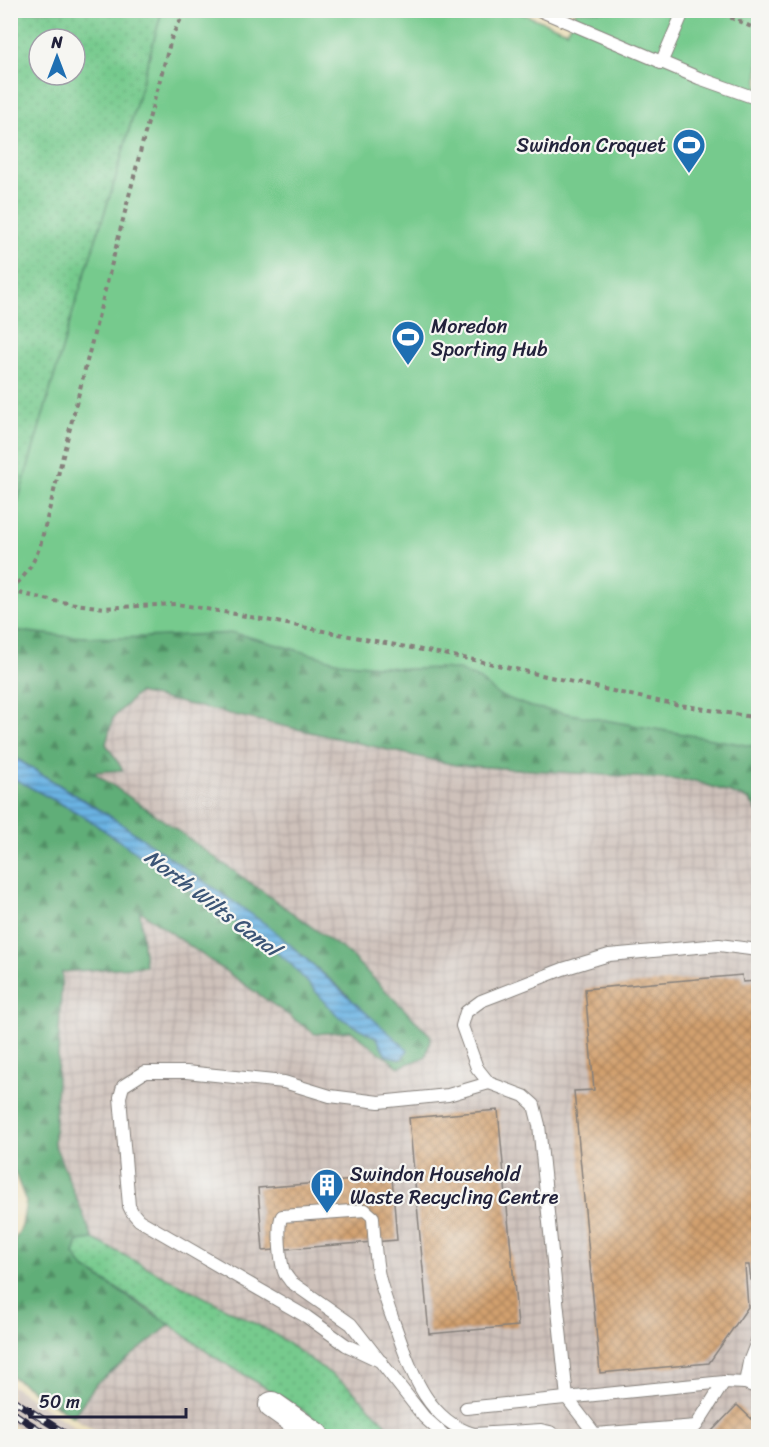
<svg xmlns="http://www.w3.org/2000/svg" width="769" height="1447" viewBox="0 0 769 1447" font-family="Sriracha,sans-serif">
<defs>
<pattern id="industrial-grid" width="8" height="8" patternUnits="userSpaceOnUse" patternTransform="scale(1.5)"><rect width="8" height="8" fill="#cec1ba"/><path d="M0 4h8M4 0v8" fill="none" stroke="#b1a6a1"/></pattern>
<pattern id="grass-dots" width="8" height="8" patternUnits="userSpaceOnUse" patternTransform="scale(1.5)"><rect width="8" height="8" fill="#76ca8d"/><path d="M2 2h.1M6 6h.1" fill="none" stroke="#66ad7b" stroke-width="1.8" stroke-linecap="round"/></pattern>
<pattern id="forest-firs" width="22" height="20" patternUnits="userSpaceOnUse" patternTransform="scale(1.5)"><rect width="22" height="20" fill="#60ae78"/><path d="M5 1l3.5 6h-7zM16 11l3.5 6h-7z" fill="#4f8d64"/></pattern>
<pattern id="water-rules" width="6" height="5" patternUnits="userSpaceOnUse" patternTransform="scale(1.5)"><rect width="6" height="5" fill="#6bb3e3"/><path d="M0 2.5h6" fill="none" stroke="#5891b9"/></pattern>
<pattern id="building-cross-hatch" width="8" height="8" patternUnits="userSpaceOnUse" patternTransform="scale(1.5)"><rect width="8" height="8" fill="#d2a06e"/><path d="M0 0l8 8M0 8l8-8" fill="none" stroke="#aa825c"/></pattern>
</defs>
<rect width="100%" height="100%" fill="#f6f6f2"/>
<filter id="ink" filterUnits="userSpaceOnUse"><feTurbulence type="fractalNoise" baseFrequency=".0167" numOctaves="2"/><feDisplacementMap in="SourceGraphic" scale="12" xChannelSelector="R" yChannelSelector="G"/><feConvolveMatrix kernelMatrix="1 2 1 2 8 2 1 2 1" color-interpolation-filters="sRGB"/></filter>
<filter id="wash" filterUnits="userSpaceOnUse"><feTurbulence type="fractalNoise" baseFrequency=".008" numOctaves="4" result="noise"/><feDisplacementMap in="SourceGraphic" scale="24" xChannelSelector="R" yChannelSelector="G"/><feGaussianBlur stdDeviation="1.35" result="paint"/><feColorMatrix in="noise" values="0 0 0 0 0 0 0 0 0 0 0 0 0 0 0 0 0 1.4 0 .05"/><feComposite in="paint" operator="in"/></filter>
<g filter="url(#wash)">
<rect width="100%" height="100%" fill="#ebdfbb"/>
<path fill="url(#industrial-grid)" d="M122,678L758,772V1436H105L73,1417L96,1384L204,1297L93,1239L54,1143L62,972L145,966L139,911L315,1034L351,1031L399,1067L163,820L78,762Z"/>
<path fill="#cec1ba" d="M11,1385L86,1435L88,1436H30L11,1424Z"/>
<g fill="url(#grass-dots)" stroke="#4c7664" stroke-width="1.5" fill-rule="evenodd">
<path d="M11,11H162L116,177L75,305L19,498L11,518ZM39,39H75V75H39Z"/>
<path d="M93,1239L273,1333L349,1387L388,1426L404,1436H339L295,1405L213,1356L149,1309L83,1267L74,1254L78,1241Z"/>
</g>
<path fill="url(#forest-firs)" stroke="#41685a" stroke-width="1.5" d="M11,630L64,636L119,638L235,633L340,662L407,669L441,668L460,670L480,680L499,695L531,707L758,747V812L748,799L695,781L455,765L138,693L113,718L106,744L123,770L93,772L163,820L348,953L431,1036L426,1057L399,1067L351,1031L315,1034L140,911L145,966L62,972L54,1143L93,1239L78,1241L74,1254L83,1267L170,1325L96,1384L73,1417L11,1376V1247L22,1226L26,1202L15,1173L11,1167L10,993L16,947L10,931L11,777L82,815L263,941L290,963L339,1017L377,1038L386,1055L400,1059L348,995L271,928L114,819L11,755Z"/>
<path fill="#76ca8d" stroke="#4c7664" stroke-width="1.5" d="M162,11H515L567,31L576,11H758V747L531,707L499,695L480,680L459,670L441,668L407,669L340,662L235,633L119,638L64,636L11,630V518L19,498L75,305L116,177Z"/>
<path fill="url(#water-rules)" stroke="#466a8f" stroke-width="1.5" d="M10,755L114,819L271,928L408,1050L401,1059L386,1055L377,1038L339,1017L290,963L263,941L82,815L11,777Z"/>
<g id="blocks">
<g fill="url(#building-cross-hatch)">
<path d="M742,975L743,982L758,981V1279L751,1280L749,1265H745L748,1307L709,1363L600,1373L574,1091L594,1090L585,989Z"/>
<path d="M498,1110L518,1326L429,1334L409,1118Z"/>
<path d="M392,1177L397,1240L263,1251L258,1188Z"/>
<path d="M737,1405L758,1425V1436H718L712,1431Z"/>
</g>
</g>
</g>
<g filter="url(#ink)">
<use href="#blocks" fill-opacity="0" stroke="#86807b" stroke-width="1.5"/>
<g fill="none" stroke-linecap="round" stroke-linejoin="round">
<defs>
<g id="service">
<path d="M539,10L699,78L758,99"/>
<path d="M661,63L684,10"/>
<path d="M382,1362L346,1345L307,1317L139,1220L132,1212L129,1206L120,1097L123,1086L145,1072H186L284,1082L330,1096L379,1102L448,1095L489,1083"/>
<path d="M724,1382L696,1426L595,1434L567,1398L539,1125L534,1105L524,1096L489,1083L477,1068L462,1026L466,1012L481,1001L563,969L609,955L719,945L758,950"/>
<path d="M745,1383L749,1362L758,1339"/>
<path d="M466,1408L724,1382L745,1383L758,1388"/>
<path d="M445,1436L424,1417L351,1324L291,1282C290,1281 286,1275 285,1274C280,1264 277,1224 282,1216L365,1210L373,1217C374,1236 375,1257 379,1276C384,1297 392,1317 399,1337C413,1376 429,1421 474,1434L541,1430L550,1432L556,1436"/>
</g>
<path id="minor" d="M272,1405L316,1436"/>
</defs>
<use href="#service" stroke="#86807b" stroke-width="14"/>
<use href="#minor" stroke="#86807b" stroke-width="28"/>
<g stroke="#86807b" stroke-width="4" stroke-dasharray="4.5 4.5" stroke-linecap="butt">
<path d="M714,10L758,30"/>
<path d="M739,10L740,22"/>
<path d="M10,589C26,577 33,564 40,546L144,137L172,36L182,17L190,10"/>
<path d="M10,591L54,601L104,608L177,604L230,613L479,661L662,702L758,718"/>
</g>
<use href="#service" stroke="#fff" stroke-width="12"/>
<use href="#minor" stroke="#fff" stroke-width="26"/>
<defs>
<g id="rail">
<path d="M10,1398L69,1436"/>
<path d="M10,1411L49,1436"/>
</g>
</defs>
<use href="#rail" stroke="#22223b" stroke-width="7"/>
<use href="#rail" stroke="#f6f6f2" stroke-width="4.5" stroke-dasharray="14" stroke-linecap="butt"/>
</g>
</g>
<defs>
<symbol id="stadium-pin" viewBox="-11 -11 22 30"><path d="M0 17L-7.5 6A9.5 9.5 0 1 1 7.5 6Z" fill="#1f6fb2" stroke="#f6f6f2"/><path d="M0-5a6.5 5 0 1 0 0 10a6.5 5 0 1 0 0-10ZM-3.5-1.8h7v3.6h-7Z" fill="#fff"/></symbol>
<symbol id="building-pin" viewBox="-11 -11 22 30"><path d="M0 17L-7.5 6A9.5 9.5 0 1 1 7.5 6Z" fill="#1f6fb2" stroke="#f6f6f2"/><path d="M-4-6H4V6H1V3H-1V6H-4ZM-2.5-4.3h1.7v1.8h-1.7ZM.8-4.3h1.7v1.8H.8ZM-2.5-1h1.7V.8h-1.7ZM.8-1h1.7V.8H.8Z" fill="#fff"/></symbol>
</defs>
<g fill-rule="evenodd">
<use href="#stadium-pin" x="670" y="126" width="38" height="52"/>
<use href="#stadium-pin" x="389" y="318" width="38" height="52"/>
<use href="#building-pin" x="308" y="1166" width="38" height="52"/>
</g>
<g text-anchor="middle" stroke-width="4.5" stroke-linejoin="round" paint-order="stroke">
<g font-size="20" fill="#22223b" stroke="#f6f6f2" text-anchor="start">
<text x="666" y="152" text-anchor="end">Swindon Croquet</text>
<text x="431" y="333">Moredon<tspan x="431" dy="23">Sporting Hub</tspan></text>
<text x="350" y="1181">Swindon Household<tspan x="350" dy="23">Waste Recycling Centre</tspan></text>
</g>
<g font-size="21" font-style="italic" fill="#3c5576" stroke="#f6f6f2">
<text transform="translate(212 903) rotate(37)" y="7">North Wilts Canal</text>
</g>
</g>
<rect width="769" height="1447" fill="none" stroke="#f6f6f2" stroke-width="36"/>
<g transform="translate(57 57)"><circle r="28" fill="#f6f6f2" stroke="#a1a1a9" stroke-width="1.5"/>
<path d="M0-4.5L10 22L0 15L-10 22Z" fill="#1f6fb2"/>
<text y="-9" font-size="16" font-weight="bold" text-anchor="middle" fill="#22223b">N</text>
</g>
<path d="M30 1408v9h156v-9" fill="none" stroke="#22223b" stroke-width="3"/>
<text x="39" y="1408" font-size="18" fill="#22223b" stroke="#f6f6f2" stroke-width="4.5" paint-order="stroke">50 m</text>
</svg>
